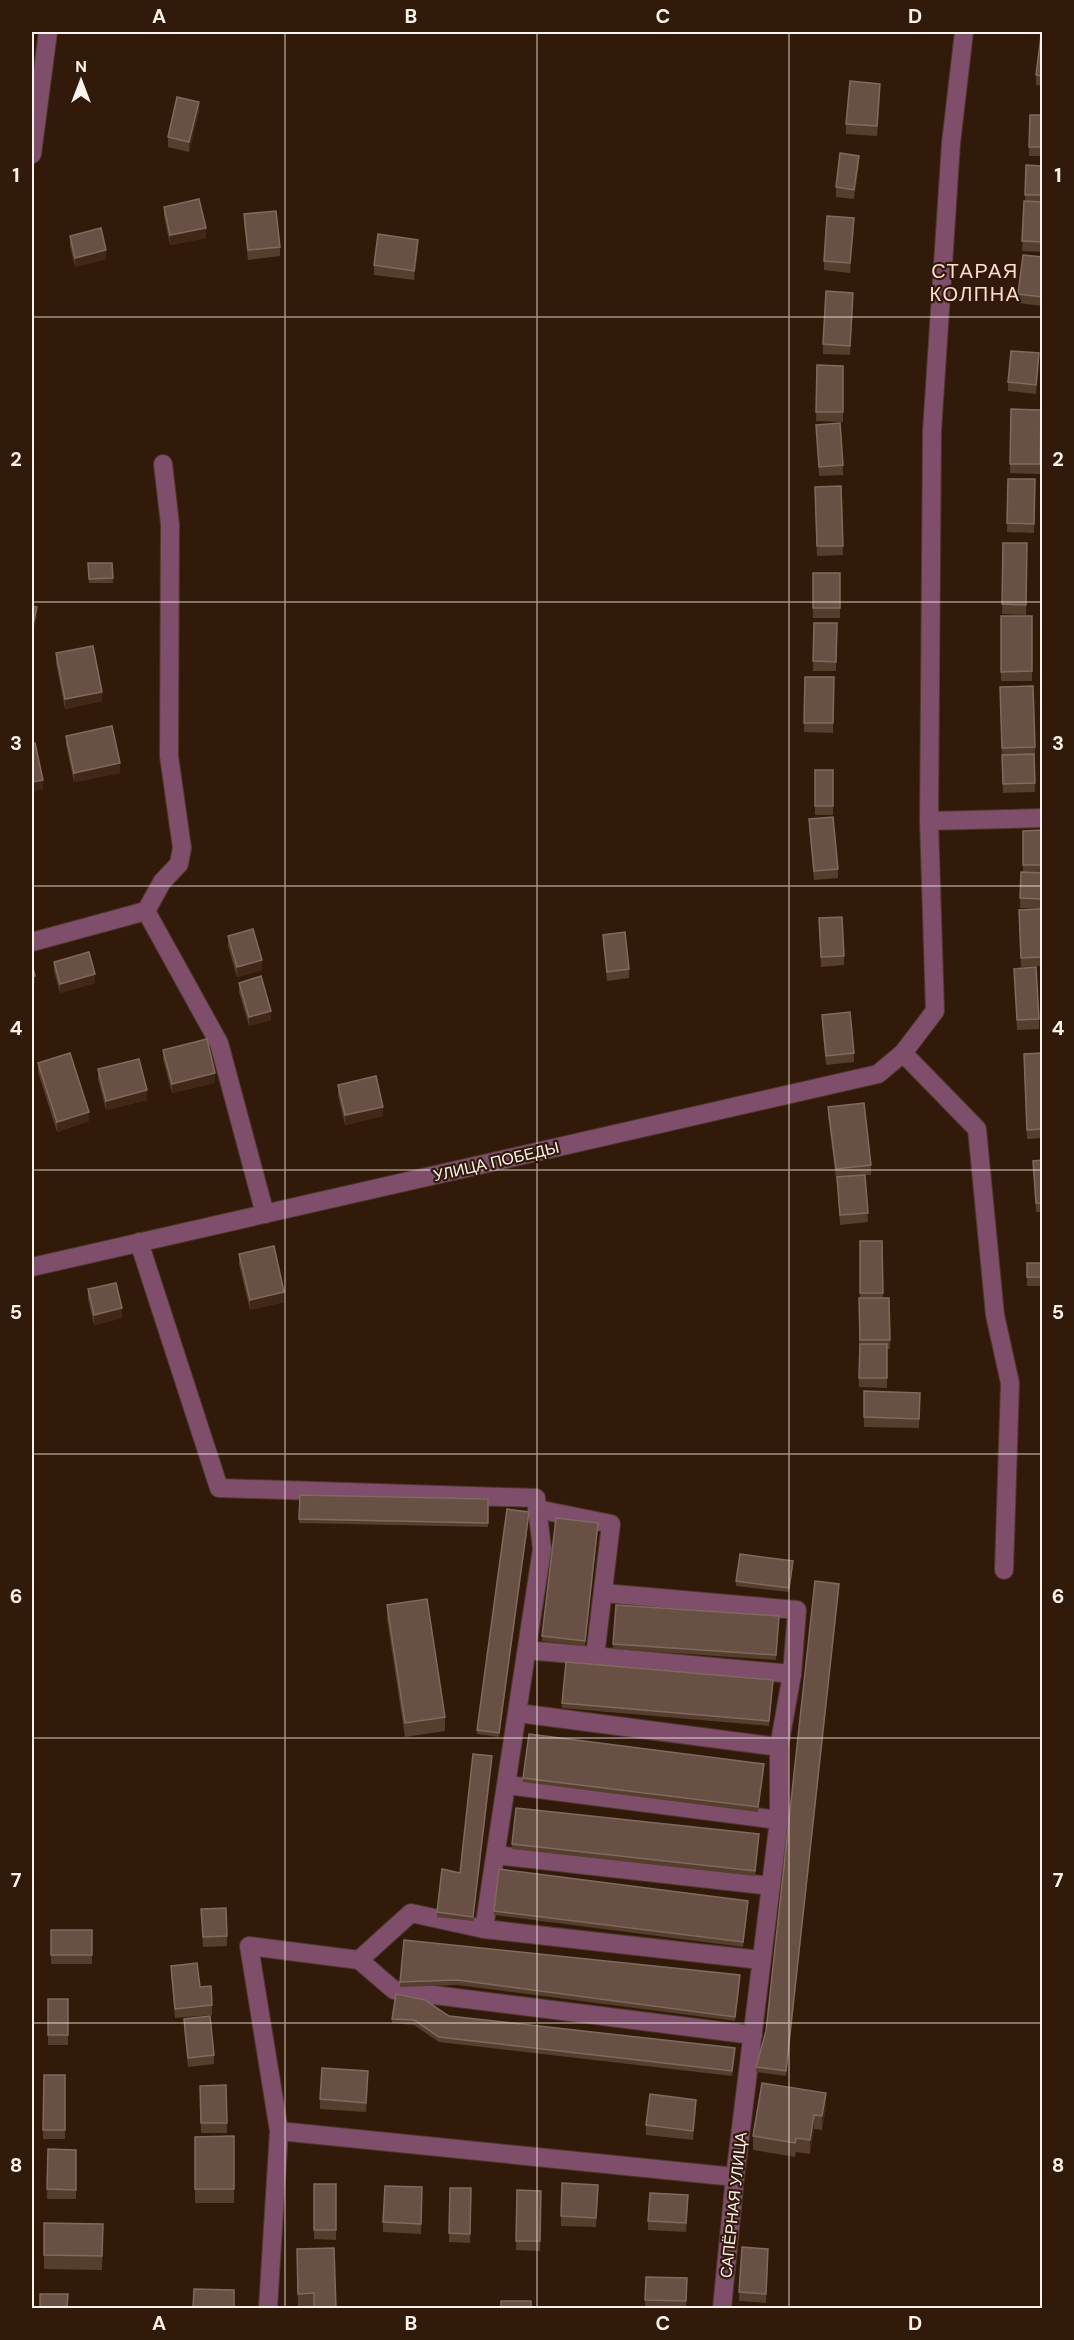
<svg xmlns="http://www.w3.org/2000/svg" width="1074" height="2340" viewBox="0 0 1074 2340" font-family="'DM Sans',sans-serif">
<rect width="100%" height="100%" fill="#321a0b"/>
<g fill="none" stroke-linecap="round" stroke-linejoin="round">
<defs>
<g id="minor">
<path d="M32,154L48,32"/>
<path d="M929,821L1042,818"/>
<path d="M146,911L162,882L179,864L182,848L169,756L170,524L163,464"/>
<path d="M146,911L219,1043L265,1214"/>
<path d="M32,942L146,911"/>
<path d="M903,1053L977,1129L995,1315L1010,1383L1004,1570"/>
<path d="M139,1242L219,1488L536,1498L542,1549L484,1929"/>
<path d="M32,1267L878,1074L903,1053L935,1011L929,821L932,431L951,143L964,32"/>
<path d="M537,1509L611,1524L595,1656"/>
<path d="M603,1593L797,1610L792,1674"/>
<path d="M527,1650L792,1674L779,1747"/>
<path d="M518,1713L779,1747V1820L735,2177L722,2308"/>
<path d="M507,1785L779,1820"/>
<path d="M496,1855L771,1886"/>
<path d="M359,1960L394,1990L753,2035"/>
<path d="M279,2131L735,2177"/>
<path d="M268,2308L279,2131L249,1946L359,1960L411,1913L484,1929L761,1960"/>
</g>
</defs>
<use href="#minor" stroke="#4e382b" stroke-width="20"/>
<use href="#minor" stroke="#7e4e6b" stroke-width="18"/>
</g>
<g fill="#563e2f">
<path d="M1042,36V86L1036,85V75Z"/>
<path d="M880,93L877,136L846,134V124Z"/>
<path d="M199,111L189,152L168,147V137Z"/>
<path d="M1030,115H1042V156H1029Z"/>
<path d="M859,165L854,199L836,197V187Z"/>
<path d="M1026,165L1042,166V252L1022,251L1025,201Z"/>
<path d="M164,207L206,238L170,245L164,216Z"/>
<path d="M244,214L280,247V256L248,260L244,224Z"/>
<path d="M854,228L850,273L824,270V261Z"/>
<path d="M70,236L106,259L75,267L70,246Z"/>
<path d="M418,250L414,280L374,275V265Z"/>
<path d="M1042,257V306L1018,303V294Z"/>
<path d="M853,302L850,355L823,354V344Z"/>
<path d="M1039,362L1036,394L1008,391V382Z"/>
<path d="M817,365L843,366V422L816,421Z"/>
<path d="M1011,409L1041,410L1040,474L1010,473Z"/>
<path d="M816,425L843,465V475L819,476Z"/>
<path d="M1008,479H1035L1034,533L1007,532Z"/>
<path d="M841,486L843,555L817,556L815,497Z"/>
<path d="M1003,543H1027L1026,615L1002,614Z"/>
<path d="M88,563H112L113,583H89Z"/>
<rect x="813" y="573" width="27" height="45"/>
<rect x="1001" y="616" width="31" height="65"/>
<path d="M814,623H837L836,671H813Z"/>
<path d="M56,653L102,701L65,709L56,663Z"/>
<path d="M805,677H834L833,733L804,732Z"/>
<path d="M1000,697L1035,747V757H1034L1035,792L1003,793Z"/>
<path d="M66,736L120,773L74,782L66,745Z"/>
<rect x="815" y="770" width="18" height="45"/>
<path d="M809,819L838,869V878L814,880L809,828Z"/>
<path d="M1042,830V883L1041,909L1020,908L1021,872H1023V831Z"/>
<path d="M1042,909V966L1021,967L1019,920Z"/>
<path d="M819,918L844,956V965L821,967Z"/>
<path d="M603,935L629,969V978L607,981L603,944Z"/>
<path d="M228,936L262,970L237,977L228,946Z"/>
<path d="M54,962L95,983L60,993L54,971Z"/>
<path d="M1014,969L1039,1019V1029L1017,1030Z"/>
<path d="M239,983L271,1020L249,1026L239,992Z"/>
<path d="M822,1015L854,1053V1062L826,1065L822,1024Z"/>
<path d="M163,1050L215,1083L172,1093L163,1059Z"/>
<path d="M1042,1053V1138L1027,1139L1024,1063Z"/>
<path d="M38,1063L89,1121L57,1132L38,1072Z"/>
<path d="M98,1069L147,1100L106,1110L98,1079Z"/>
<path d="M338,1085L383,1116L345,1125L338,1095Z"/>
<path d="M828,1107L871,1165V1175H865L868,1222L840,1225L837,1178L836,1179L828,1116Z"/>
<path d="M1042,1160V1212H1036L1033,1161Z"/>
<path d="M860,1241H882L883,1298H889L890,1349H887V1388L859,1387V1298H860Z"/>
<path d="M239,1254L284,1302L250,1310L239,1264Z"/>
<rect x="1027" y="1263" width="15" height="23"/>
<path d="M88,1289L122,1318L94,1325L88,1299Z"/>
<path d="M864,1391L920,1393L919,1428L864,1427Z"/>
<path d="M300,1495L488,1499V1527L299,1523Z"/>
<path d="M529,1517L499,1737L477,1734V1730Z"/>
<path d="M598,1527L585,1646L542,1641V1636Z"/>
<path d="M793,1566L789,1592L736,1586V1581Z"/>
<path d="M839,1589L786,2076L756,2072V2067L766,2031Z"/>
<path d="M387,1605L445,1717V1731L405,1737L387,1619Z"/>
<path d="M616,1605L779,1616L776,1660L613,1649Z"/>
<path d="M773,1684L769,1726L562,1708V1703Z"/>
<path d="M492,1761L473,1921L437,1917V1912L460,1873Z"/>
<path d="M764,1769L758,1812L523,1782V1778Z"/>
<path d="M759,1839L755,1876L512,1849V1844Z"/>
<path d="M748,1906L743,1947L494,1915V1911Z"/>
<path d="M201,1909L227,1936V1946L203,1947Z"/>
<rect x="51" y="1930" width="41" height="34"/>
<path d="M404,1940L740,1980L735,2021L457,1985L400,1987Z"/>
<path d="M171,1966L212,2005V2015L175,2018L171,1975Z"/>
<rect x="48" y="1999" width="20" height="46"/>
<path d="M449,2016L735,2052L732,2076L439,2042L414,2025L392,2023V2019Z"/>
<path d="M184,2019L214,2055V2064L188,2067L184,2029Z"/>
<path d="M44,2075H65V2139H43Z"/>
<path d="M368,2081L366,2112L320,2109V2099Z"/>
<path d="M226,2085L227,2133H201L200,2086Z"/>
<path d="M826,2107L822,2130L814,2129L810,2154L796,2152L795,2157L753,2150V2136Z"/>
<path d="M696,2109L693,2140L646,2135V2125Z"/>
<path d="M234,2136V2203H195V2137Z"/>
<path d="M48,2149L76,2150V2199H47Z"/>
<path d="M314,2184H336V2240L314,2239Z"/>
<path d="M422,2187L421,2234L383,2232V2222Z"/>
<path d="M450,2188H471L470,2243L449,2242Z"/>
<path d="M517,2190L541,2191L540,2251L516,2250Z"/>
<path d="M598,2194L596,2227L561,2226V2216Z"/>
<path d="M688,2204L686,2232L648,2230V2221Z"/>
<path d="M44,2223L103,2224L102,2270L44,2269Z"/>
<path d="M768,2258L766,2303L739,2301V2292Z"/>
<path d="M297,2263L336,2308H298Z"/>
<path d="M646,2277L687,2278L686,2308H645Z"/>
</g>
<g fill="#402718">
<path d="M880,84V93L877,136V126Z"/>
<path d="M199,102V111L189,152V142Z"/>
<path d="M859,156V165L854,199V190Z"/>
<path d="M854,218V228L850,273V263Z"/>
<path d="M206,228V238L170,245V235Z"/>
<path d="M418,240V250L414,280V271Z"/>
<path d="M106,250V259L75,267V258Z"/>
<path d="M1039,353V362L1036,394V385Z"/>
<path d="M37,607V617L32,638V629Z"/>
<path d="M102,692V701L65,709V699Z"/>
<path d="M120,763V773L74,782V773Z"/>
<path d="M43,780V789L32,792V782Z"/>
<path d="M262,960V970L237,977V967Z"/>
<path d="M95,974V983L60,993V984Z"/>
<path d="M35,976V985L32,986V977Z"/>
<path d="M271,1011V1020L249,1026V1017Z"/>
<path d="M215,1073V1083L172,1093V1084Z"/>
<path d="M147,1090V1100L106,1110V1101Z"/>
<path d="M383,1107V1116L345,1125V1115Z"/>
<path d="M89,1112V1121L57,1132V1122Z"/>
<path d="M284,1292V1302L250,1310V1300Z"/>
<path d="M122,1308V1318L94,1325V1315Z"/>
<path d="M529,1512V1517L499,1737V1733Z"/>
<path d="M598,1523V1527L585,1646V1641Z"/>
<path d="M839,1584V1589L786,2076V2071Z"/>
<path d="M492,1756V1761L473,1921V1917Z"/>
<path d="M826,2093V2107L822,2130V2116Z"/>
<path d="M696,2100V2109L693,2140V2131Z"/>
<path d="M814,2115V2129L810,2154V2140Z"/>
</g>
<g fill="#685144" stroke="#7f6a5e" stroke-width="1.5">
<path d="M1041,36H1042V76L1036,75Z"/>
<path d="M850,81L880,84L877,126L846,124Z"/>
<path d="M177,97L199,102L189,142L168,137Z"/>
<path d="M1030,115H1042V147H1029Z"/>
<path d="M840,153L859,156L854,190L836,187Z"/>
<path d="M1026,165L1042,166V195H1025Z"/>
<path d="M199,199L206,228L170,235L164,207Z"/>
<path d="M1024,201L1042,202V242L1022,241Z"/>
<path d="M276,211L280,247L248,250L244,214Z"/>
<path d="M827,216L854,218L850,263L824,261Z"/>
<path d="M101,228L106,250L75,258L70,236Z"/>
<path d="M378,234L418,240L414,271L374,265Z"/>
<path d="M1023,255L1042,257V297L1018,294Z"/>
<path d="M826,291L853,293L850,346L823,344Z"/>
<path d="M1011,351L1039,353L1036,385L1008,382Z"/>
<path d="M817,365L843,366V412H816Z"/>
<path d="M1011,409L1041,410L1040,464H1010Z"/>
<path d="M840,423L843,465L819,467L816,425Z"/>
<path d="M1008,479H1035L1034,524L1007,523Z"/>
<path d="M841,486L843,546H817L815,487Z"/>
<path d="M1003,543H1027L1026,605L1002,604Z"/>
<path d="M88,563H112L113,578L89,579Z"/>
<rect x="813" y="573" width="27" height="35"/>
<path d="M32,606L37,607L32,629Z"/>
<path d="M1001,616H1032V671L1001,672Z"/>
<path d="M814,623H837L836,662L813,661Z"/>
<path d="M93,646L102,692L65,699L56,653Z"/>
<path d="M805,677H834L833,723H804Z"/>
<path d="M1033,686L1035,747L1002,748L1000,687Z"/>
<path d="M112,726L120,763L74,773L66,736Z"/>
<path d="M35,743L43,780L32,782V744Z"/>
<path d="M1034,754L1035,783L1003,784L1002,755Z"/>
<rect x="815" y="770" width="18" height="36"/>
<path d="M833,817L838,869L814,871L809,819Z"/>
<path d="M1042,830V865H1023V831Z"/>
<path d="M1021,872L1042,873L1041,899L1020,898Z"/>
<path d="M1042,909V957L1021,958L1019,910Z"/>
<path d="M842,917L844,956L821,957L819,918Z"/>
<path d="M253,929L262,960L237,967L228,936Z"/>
<path d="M625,932L629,969L607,972L603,935Z"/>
<path d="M89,952L95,974L60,984L54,962Z"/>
<path d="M32,964L35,976L32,977Z"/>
<path d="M1036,967L1039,1019L1017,1020L1014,969Z"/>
<path d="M261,976L271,1011L249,1017L239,983Z"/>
<path d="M850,1012L854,1053L826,1056L822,1015Z"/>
<path d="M207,1039L215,1073L172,1084L163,1050Z"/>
<path d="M70,1053L89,1112L57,1122L38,1063Z"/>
<path d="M1042,1053V1129L1027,1130L1024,1054Z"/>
<path d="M139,1059L147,1090L106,1101L98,1069Z"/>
<path d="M376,1076L383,1107L345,1115L338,1085Z"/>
<path d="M864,1103L871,1165L836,1169L828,1107Z"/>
<path d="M1042,1160V1203H1036L1033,1161Z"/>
<path d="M865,1175L868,1213L840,1215L837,1177Z"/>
<path d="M860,1241H882L883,1293H860Z"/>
<path d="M274,1246L284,1292L250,1300L239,1254Z"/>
<rect x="1027" y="1263" width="15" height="14"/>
<path d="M116,1283L122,1308L94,1315L88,1289Z"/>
<path d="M859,1298H889L890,1340H860Z"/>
<path d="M860,1344H887V1378H859Z"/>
<path d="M864,1391L920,1393L919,1419L864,1417Z"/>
<path d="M300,1495L488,1499V1523L299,1519Z"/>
<path d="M507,1509L529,1512L499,1733L477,1730Z"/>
<path d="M556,1518L598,1523L585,1641L542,1636Z"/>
<path d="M740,1554L793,1561L789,1588L736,1581Z"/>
<path d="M815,1581L839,1584L786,2071L756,2067L766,2031Z"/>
<path d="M427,1599L445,1717L405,1723L387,1605Z"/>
<path d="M616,1605L779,1616L776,1655L613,1644Z"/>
<path d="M566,1662L773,1680L769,1721L562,1703Z"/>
<path d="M529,1734L764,1764L758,1807L523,1778Z"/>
<path d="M473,1754L492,1756L473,1917L437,1912L442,1869L460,1873Z"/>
<path d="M516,1808L759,1834L755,1871L512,1844Z"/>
<path d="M499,1869L748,1901L743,1942L494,1911Z"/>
<path d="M226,1908L227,1936L203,1937L201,1909Z"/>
<rect x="51" y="1930" width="41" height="25"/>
<path d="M404,1940L740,1975L735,2017L457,1980L400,1982Z"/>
<path d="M197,1963L200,1987L211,1986L212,2005L175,2009L171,1966Z"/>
<path d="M396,1994L425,2000L449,2016L735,2048L732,2071L439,2037L414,2020L392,2019Z"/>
<rect x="48" y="1999" width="20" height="36"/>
<path d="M210,2016L214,2055L188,2058L184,2019Z"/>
<path d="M322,2068L368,2071L366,2103L320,2099Z"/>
<path d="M44,2075H65V2130H43Z"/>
<path d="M762,2083L826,2093L822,2116L814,2115L810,2140L796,2138L795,2143L753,2136Z"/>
<path d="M226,2085L227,2123H201L200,2086Z"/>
<path d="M650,2094L696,2100L693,2131L646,2125Z"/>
<path d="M234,2136V2189H195V2137Z"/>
<path d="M48,2149L76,2150V2190L47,2189Z"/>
<path d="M562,2183L598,2185L596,2218L561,2216Z"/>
<rect x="314" y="2184" width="22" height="46"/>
<path d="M385,2186L422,2187L421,2224L383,2222Z"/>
<path d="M450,2188H471L470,2234L449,2233Z"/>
<path d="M517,2190L541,2191L540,2241H516Z"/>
<path d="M650,2193L688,2195L686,2223L648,2221Z"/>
<path d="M44,2223L103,2224L102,2256L44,2255Z"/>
<path d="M742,2247L768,2249L766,2294L739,2292Z"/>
<path d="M334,2248L336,2308H314V2293L298,2294L297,2249Z"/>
<path d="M646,2277L687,2278L686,2301L645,2300Z"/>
<path d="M194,2289L234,2290V2308H193Z"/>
<path d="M40,2294H68L67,2308H40Z"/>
<rect x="501" y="2301" width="30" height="7"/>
<path d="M370,2307L405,2308H370Z"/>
</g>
<path fill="none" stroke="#fdf3ed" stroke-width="1.5" stroke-opacity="0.55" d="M285,32V2308M537,32V2308M789,32V2308M32,317H1042M32,602H1042M32,886H1042M32,1170H1042M32,1454H1042M32,1738H1042M32,2023H1042"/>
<g text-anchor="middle" stroke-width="4.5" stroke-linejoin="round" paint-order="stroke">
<g font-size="16" fill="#fdf3ed" stroke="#321a0b">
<text transform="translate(496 1161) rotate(-13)" y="6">УЛИЦА ПОБЕДЫ</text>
<text transform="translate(733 2205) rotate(-84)" y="6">САПЁРНАЯ УЛИЦА</text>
</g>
<g font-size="20" letter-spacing="1.5" fill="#fedcca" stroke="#321a0b">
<text x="975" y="278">СТАРАЯ<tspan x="975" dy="23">КОЛПНА</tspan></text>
</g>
</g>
<rect width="1074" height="2340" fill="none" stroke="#321a0b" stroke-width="66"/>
<g transform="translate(81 81)" stroke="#321a0b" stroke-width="4.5" paint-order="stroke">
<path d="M0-4.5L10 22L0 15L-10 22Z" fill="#fdf3ed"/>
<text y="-9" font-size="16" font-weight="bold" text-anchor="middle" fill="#fdf3ed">N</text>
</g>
<rect x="33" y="33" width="1008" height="2274" fill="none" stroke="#fdf3ed" stroke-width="2"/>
<g font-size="20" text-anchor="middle" font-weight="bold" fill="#fdf3ed">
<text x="159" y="23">A</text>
<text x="411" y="23">B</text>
<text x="663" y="23">C</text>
<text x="915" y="23">D</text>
<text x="16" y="182">1</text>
<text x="1058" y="182">1</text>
<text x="16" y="466">2</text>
<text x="1058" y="466">2</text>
<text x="16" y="750">3</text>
<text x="1058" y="750">3</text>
<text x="16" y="1035">4</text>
<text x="1058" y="1035">4</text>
<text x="16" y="1319">5</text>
<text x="1058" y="1319">5</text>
<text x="16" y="1603">6</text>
<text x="1058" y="1603">6</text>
<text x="16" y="1887">7</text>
<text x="1058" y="1887">7</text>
<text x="16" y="2172">8</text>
<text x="1058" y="2172">8</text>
<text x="159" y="2330">A</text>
<text x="411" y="2330">B</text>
<text x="663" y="2330">C</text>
<text x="915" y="2330">D</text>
</g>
</svg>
